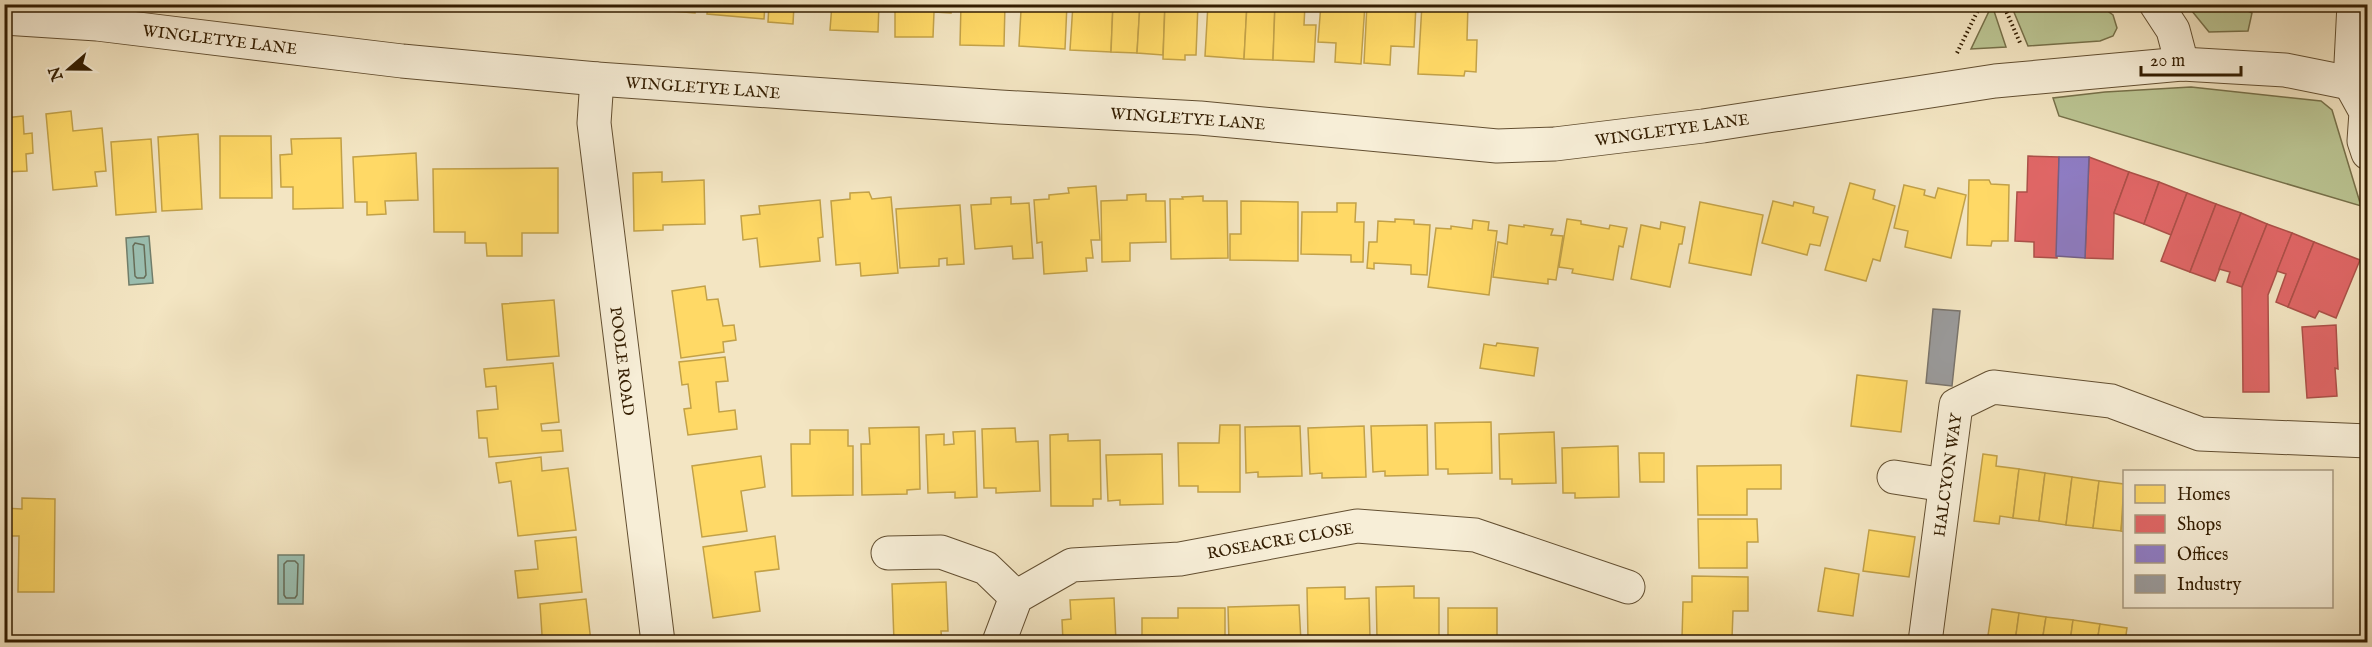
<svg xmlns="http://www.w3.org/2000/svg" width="2372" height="647" viewBox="0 0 2372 647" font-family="'IM FELL English',serif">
<rect width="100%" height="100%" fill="#f3e5c2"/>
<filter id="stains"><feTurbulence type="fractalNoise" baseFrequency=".00333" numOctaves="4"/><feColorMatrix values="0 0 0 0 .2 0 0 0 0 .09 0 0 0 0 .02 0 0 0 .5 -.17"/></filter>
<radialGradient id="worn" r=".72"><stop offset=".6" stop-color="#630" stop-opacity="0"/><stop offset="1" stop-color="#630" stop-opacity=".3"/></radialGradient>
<g fill="#bbc593" stroke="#77714a" stroke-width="1.5">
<path d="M1992,5L2006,47L1971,49Z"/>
<path d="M2011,5H2099L2113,15L2117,28L2113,36L2100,41L2028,46Z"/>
<path d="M2187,5H2236L2252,13L2248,31L2209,32Z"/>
<path d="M2191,87L2321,101L2332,110L2361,206L2059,116L2053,98L2105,92Z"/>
</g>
<g fill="#9bbfb1" stroke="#717e6b" stroke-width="1.5">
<path d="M149,236L153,283L129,285L126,238Z"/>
<path d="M278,555H304L303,604H278Z"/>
</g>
<g fill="#ffd966" stroke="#c2a148" stroke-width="1.5">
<path d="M646,4H695V13L646,9Z"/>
<path d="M708,4H765L764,19L707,14Z"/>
<path d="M769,4H819V7L794,5L793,24L768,22Z"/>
<path d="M832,4H879L878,32L830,30Z"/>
<path d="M895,4H951V13L934,12L933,37H895Z"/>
<path d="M961,4H1005L1004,46L960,45Z"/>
<path d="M1012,4H1067L1065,49L1019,46L1021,10L1012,9Z"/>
<path d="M1073,4H1113L1111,52L1070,50Z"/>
<path d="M1113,4H1140L1137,53L1111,52Z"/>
<path d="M1140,4H1165L1163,55L1137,53Z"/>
<path d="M1165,4H1198L1196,55H1185V60L1163,59Z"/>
<path d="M1208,4H1247L1244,59L1205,56Z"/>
<path d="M1247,4H1275L1273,60L1244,59Z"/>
<path d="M1275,4L1305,5L1304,25H1316L1314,62L1273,60Z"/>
<path d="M1321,4H1365L1361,64L1335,62L1336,43L1318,42Z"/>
<path d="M1367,4H1416L1414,47L1391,46L1390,65L1364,63Z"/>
<path d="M1422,4H1468L1467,40H1477L1476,72L1465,71L1464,76L1418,74Z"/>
<path d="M71,111L73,131L102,128L106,171L95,172L97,186L53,190L46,114Z"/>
<path d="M23,116L24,134L32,133L33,153L26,154L27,171L4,172V118Z"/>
<path d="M198,134L202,209L162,211L158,137Z"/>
<path d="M220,136H271L272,198H220Z"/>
<path d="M341,138L343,208L293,209V187H281L280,155L292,154L291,139Z"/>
<path d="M151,139L156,212L116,215L111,142Z"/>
<path d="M416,153L418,200L385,201L386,214L367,215V202H355L353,157Z"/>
<path d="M558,168V233H522V256H487L486,243H465V232H434L433,169Z"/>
<path d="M662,172V182L704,180L705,224L663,225V230L634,231L633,173Z"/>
<path d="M1969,180H1989L1991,184L2009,185L2008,241H1992L1991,246L1967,245Z"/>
<path d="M1850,183L1875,190L1873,199L1895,206L1880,261L1873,259L1866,281L1825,270Z"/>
<path d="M1904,185L1925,190L1924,195L1935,198L1938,188L1966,195L1951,258L1905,247L1908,231L1894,228Z"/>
<path d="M1096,186L1100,240H1091L1093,258H1086L1087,271L1044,274L1042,242L1037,243L1034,200L1049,199V195L1069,193L1068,188Z"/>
<path d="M869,192L872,199L891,197L898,273L861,276L860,263L836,265L831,201L850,199V193Z"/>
<path d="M1146,194V201H1165L1166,242L1130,243V261L1102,262L1101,201L1127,200V195Z"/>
<path d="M1203,196V201H1227L1228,258L1171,259L1170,199H1183L1182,197Z"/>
<path d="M1011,197V204L1029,203L1033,258L1013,259L1012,246L975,249L971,205L991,204V198Z"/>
<path d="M820,200L823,237L818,238L820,261L760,267L757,238L743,240L741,216L760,214L759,206Z"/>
<path d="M1241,201L1298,202V261L1230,260V234H1241Z"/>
<path d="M1773,201L1793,206L1794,202L1814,207L1813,213L1828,217L1820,246L1810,244L1807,255L1762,243Z"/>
<path d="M1700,202L1763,215L1751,275L1689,263Z"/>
<path d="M1337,203H1356L1355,222H1364L1363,262H1351V255L1301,254L1302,212H1337Z"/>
<path d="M960,205L964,264L947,265V258L939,259V266L900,268L896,209Z"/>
<path d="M1395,219L1414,220V224L1430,225L1427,275L1411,274V265L1374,263V269L1367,268L1369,242H1377L1378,221L1395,222Z"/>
<path d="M1567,219L1581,221V224L1609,229L1610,225L1627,228L1623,247L1619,246L1613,280L1572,273L1573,269L1559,267Z"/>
<path d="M1473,220L1489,222L1488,230L1497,231L1489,295L1428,287L1436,228L1451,229V226L1472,229Z"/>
<path d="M1661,222L1685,227L1682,244H1679L1670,287L1631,279L1641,225L1660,229Z"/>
<path d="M1509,225L1524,227V225L1553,229L1551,235L1563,236L1556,280L1548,279V284L1493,277L1498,242L1507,244Z"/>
<path d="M705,286L707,300L718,299L723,326L734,325L736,340L723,342L724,352L681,358L672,291Z"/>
<path d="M554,300L559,356L507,360L502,304Z"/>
<path d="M1497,343L1538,348L1534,376L1480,368L1484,344L1496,346Z"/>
<path d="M725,357L728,381L716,382L719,412L735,410L737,429L688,435L684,409L691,408L688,384L682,385L679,362Z"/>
<path d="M553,363L559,422L541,424L542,431L561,430L563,451L489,457L487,438H479L477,411L498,409L496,386L486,387L484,369Z"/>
<path d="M1857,375L1907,381L1901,432L1851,426Z"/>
<path d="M1491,422L1492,473L1448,474V469H1436L1435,423Z"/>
<path d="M1220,425H1240V492H1198V486H1179L1178,443H1219Z"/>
<path d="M1427,425L1428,475L1385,476V471L1373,472L1371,426Z"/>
<path d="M1300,426L1302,476L1258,477V472L1246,473L1245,427Z"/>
<path d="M1364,426L1366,477L1322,478V473L1310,474L1308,428Z"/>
<path d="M919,427L920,489L907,490V494L862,495L861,444H870L869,428Z"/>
<path d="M1015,428L1016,442L1038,441L1040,491L996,493V488H984L982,429Z"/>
<path d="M810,430H848V446H853V495L792,496L791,444H810Z"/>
<path d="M975,431L977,497L955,498V492L928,493L926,435L944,434V445L954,444L953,432Z"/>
<path d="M1554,432L1556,483L1512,484V479H1500L1499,434Z"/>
<path d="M1068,434V441L1100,440L1101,499H1093V506H1051L1050,435Z"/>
<path d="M1618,446L1619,497L1575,498V493H1563L1562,448Z"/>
<path d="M1639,453H1664V482H1640Z"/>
<path d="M1162,454L1163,504L1120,505V500L1108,501L1106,455Z"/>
<path d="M1983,454L1997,456L1996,466L2019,469L2013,518L2000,516L1999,524L1974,521Z"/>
<path d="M761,456L765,487L741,491L747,531L702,537L692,466Z"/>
<path d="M541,457L542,471L568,468L576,530L518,536L511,481L499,483L496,463Z"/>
<path d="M1781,465V489H1747V515H1698L1697,466Z"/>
<path d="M2019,469L2045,473L2039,521L2013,518Z"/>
<path d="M2045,473L2072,477L2066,525L2039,521Z"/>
<path d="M2072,477L2099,481L2093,528L2066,525Z"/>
<path d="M2099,481L2124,484L2121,531L2093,528Z"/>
<path d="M22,498L55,499L54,592H18L19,536H4V508L22,509Z"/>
<path d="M2124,503V532L2121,531Z"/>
<path d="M1698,519H1757L1758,542H1747V568H1699Z"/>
<path d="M1869,530L1915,537L1909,577L1863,571Z"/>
<path d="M775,536L779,569L755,572L760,611L713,618L703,547Z"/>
<path d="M576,537L582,592L518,598L515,571L538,569L535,541Z"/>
<path d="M1825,568L1859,574L1853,616L1818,611Z"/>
<path d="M1692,576L1748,577V611H1733L1732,639L1682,638L1683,602H1692Z"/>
<path d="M946,582L948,631H941L942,642H894L892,584Z"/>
<path d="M1414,586V598H1439V637L1377,638L1376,587Z"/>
<path d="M1345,587V599L1369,598L1370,638L1308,639L1307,588Z"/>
<path d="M1114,598L1116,642H1063L1062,620L1071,619L1070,600Z"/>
<path d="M586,599L591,642H524L523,637L542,635L540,604Z"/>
<path d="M1299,605L1301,642H1229L1228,607Z"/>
<path d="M1178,608H1225V642H1142V618H1178Z"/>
<rect x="1448" y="608" width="49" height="34"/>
<path d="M1992,609L2019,613L2015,642H1987Z"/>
<path d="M2019,613L2046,617L2042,642H2015Z"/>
<path d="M2046,617L2073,620L2070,642H2042Z"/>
<path d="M2073,620L2100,624L2097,642H2070Z"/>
<path d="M2100,624L2127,628L2125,642H2097Z"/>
<path d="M766,639L767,642H737Z"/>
</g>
<g fill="#e06666" stroke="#ac5048" stroke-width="1.5">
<path d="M2028,156L2059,157L2057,258L2034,257V242L2015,241L2017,192H2027Z"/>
<path d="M2089,157L2129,172L2114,213L2113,259L2085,258Z"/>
<path d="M2129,172L2159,182L2144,224L2114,213Z"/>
<path d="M2159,182L2187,193L2171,235L2144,224Z"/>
<path d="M2187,193L2216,204L2190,272L2161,261Z"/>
<path d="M2216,204L2241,213L2215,281L2190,272Z"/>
<path d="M2241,213L2267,224L2242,287L2227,282L2230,272L2219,269Z"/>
<path d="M2267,224L2292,233L2268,295L2269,392H2243L2242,287Z"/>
<path d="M2292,233L2314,242L2288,307L2276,302L2286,274L2277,271Z"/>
<path d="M2314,242L2360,260L2336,318L2319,311L2315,318L2288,307Z"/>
<path d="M2336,325L2338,369L2335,368L2337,396L2307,398L2302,327Z"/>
</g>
<path fill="#8e7cc3" stroke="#736089" stroke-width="1.5" d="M2059,157H2089L2085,258L2056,256Z"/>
<path fill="#999" stroke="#7a746b" stroke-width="1.5" d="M1933,309L1960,311L1952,386L1926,383Z"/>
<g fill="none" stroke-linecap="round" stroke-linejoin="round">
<g stroke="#676e59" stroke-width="1.5">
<path d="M135,243L144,245L146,275L144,278H137L135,276L133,246Z"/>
<path d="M287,561H295L298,564L297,595L295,598H286L284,595V564Z"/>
</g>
<defs>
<g id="minor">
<path d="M2156,4L2173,30L2182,64"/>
<path d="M2354,4L2350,83L2366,112L2364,141L2368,153"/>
<path d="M4,18L97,24L402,61L597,79L1000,107L1200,118L1497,146L1555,144L1703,126L1995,81L2182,64L2285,70L2350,83L2368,90"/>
<path d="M597,79L594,123L658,642"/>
<path d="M1894,477L1945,485"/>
<path d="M888,553L941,552L986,568L1016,597"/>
<path d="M999,642L1016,597L1072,565L1180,559L1357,526L1475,535L1628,587"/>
<path d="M1925,642L1956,405L1993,387L2111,401L2200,434L2368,441"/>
</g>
</defs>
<use href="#minor" stroke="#634f31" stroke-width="35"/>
<g stroke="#331d01" stroke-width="4" stroke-dasharray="1.5 3" stroke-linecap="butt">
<path d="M2003,4L2021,45"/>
<path d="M1957,53L1981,4"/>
</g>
<use href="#minor" stroke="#f7eed7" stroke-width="33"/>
</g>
<g text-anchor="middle" stroke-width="6" stroke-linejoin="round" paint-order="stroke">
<g font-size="16" fill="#331d01" stroke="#f7eed7">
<text transform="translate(220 39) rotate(7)" y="6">WINGLETYE LANE</text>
<text transform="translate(703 87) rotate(4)" y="6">WINGLETYE LANE</text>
<text transform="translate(1188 118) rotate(4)" y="6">WINGLETYE LANE</text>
<text transform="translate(1672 129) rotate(-8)" y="6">WINGLETYE LANE</text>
<text transform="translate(623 361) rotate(83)" y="6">POOLE ROAD</text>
<text transform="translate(1947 475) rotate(-82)" y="6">HALCYON WAY</text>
<text transform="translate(1280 540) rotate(-10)" y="6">ROSEACRE CLOSE</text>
</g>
</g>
<rect width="2372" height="647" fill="none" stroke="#f3e5c2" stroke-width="24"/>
<rect x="6" y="6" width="2360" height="635" fill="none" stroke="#331d01" stroke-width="3"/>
<rect x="12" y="12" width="2348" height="623" fill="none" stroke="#331d01" stroke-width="1.5"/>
<rect x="2123" y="470" width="210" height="138" fill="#f7eed7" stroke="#a99a81" stroke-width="1.5"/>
<rect x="2135" y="485" width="30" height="18" fill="#ffd966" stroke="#a99a81" stroke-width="1.5"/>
<text x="2177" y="500" font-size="18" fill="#331d01">Homes</text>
<rect x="2135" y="515" width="30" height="18" fill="#e06666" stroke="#a99a81" stroke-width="1.5"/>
<text x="2177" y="530" font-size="18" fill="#331d01">Shops</text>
<rect x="2135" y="545" width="30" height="18" fill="#8e7cc3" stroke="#a99a81" stroke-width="1.5"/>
<text x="2177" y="560" font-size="18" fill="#331d01">Offices</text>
<rect x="2135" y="575" width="30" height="18" fill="#999999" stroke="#a99a81" stroke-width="1.5"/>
<text x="2177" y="590" font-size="18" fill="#331d01">Industry</text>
<g transform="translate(69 69) rotate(250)" stroke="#f7eed7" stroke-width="4.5" paint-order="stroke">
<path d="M0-4.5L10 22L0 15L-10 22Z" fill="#331d01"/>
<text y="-9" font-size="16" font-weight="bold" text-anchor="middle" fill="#331d01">N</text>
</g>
<path d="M2141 66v9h100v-9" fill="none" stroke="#331d01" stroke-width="3"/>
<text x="2150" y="66" font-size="18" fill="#331d01" stroke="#f7eed7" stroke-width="4.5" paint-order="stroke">20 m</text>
<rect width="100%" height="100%" filter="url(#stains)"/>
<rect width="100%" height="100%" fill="url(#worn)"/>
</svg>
